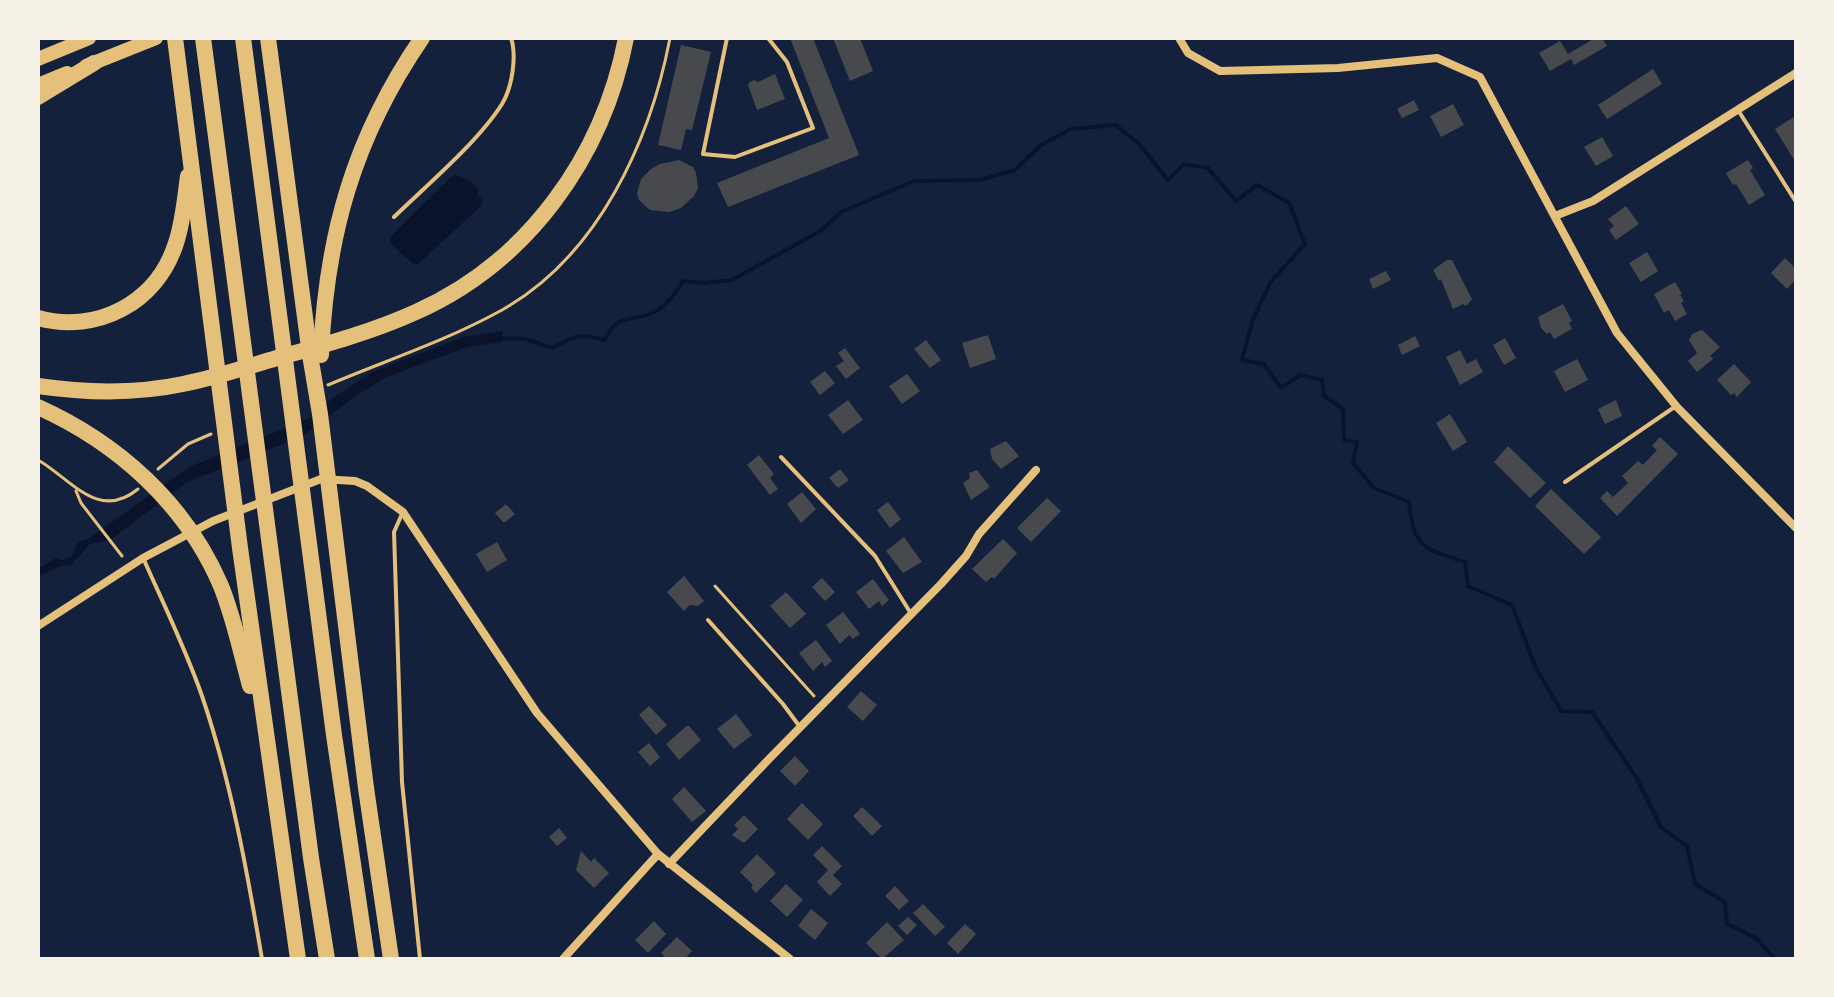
<svg xmlns="http://www.w3.org/2000/svg" width="1834" height="997" viewBox="0 0 1834 997" font-family="'IBM Plex Sans',sans-serif">
<rect width="100%" height="100%" fill="#14213d"/>
<g fill="#0b132b">
<path d="M456,175L470,181L479,190L477,193L483,201L481,206L418,264H413L390,243L391,236L451,177Z"/>
<path d="M503,331L502,342L467,347L387,377L354,397L303,436L187,482L110,540L90,544L71,565L59,566L38,577L39,568L56,558L63,560L71,557L78,542L88,539L189,467L310,418L334,397L372,372L463,337Z"/>
</g>
<g fill="none" stroke-linecap="round" stroke-linejoin="round">
<path stroke="#0b132b" stroke-width="4" d="M498,338L525,339L553,348C575,335 580,333 605,340C617,312 630,323 652,313C667,307 675,293 683,281L704,283L732,280L822,230L841,212L914,181L980,180L1015,170L1041,145L1071,129L1116,125L1139,144L1168,180L1184,164L1208,168L1236,201L1257,185L1289,203L1305,244L1270,283L1252,322L1242,360L1264,364L1281,388L1300,375L1322,380L1324,396L1343,409L1344,440L1357,442L1353,463L1374,488L1409,502C1414,548 1423,549 1465,562L1468,586L1512,605L1535,666L1561,711L1592,712L1636,777L1661,827L1687,846L1695,884L1725,902L1727,924L1756,938L1775,959"/>
</g>
<g fill="#48494c">
<path d="M790,38H813L859,155L728,207L717,183L829,138Z"/>
<path d="M833,38H860L873,71L850,81Z"/>
<path d="M1595,38H1602L1607,46L1574,65L1571,59L1550,71L1539,53L1560,41L1568,54Z"/>
<path d="M681,45L711,52L692,130L686,129L681,150L658,145Z"/>
<path d="M1653,69L1662,84L1607,119L1598,105Z"/>
<path d="M775,74L785,99L757,110L748,85L750,82L754,80L758,82Z"/>
<path d="M1414,100L1419,110L1402,118L1397,109Z"/>
<path d="M1453,104L1464,125L1441,137L1430,116Z"/>
<path d="M1794,117L1796,119V163L1775,129Z"/>
<path d="M1602,137L1613,156L1596,166L1584,147Z"/>
<path d="M679,160L693,167L696,173L698,188L694,196L681,208L669,212L650,210L639,200L637,193L641,179L651,169L660,164Z"/>
<path d="M1748,160L1753,168L1750,170L1765,195L1749,205L1736,184L1733,185L1726,173Z"/>
<path d="M1626,206L1639,224L1616,240L1609,230L1614,226L1608,219Z"/>
<path d="M1647,252L1658,271L1641,282L1629,263Z"/>
<path d="M1785,258L1796,269V279L1787,289L1771,273Z"/>
<path d="M1447,260H1452L1472,299L1466,306L1463,304L1453,309L1441,279L1439,281L1433,270Z"/>
<path d="M1386,271L1391,280L1373,289L1369,279Z"/>
<path d="M1675,282L1682,294L1680,295L1684,301L1681,303L1687,314L1675,321L1669,310L1664,313L1654,294Z"/>
<path d="M1563,304L1572,321L1569,323L1572,329L1554,339L1550,332L1547,334L1541,328L1538,317Z"/>
<path d="M1702,330L1720,347L1710,356L1713,359L1697,372L1688,361L1697,353L1689,340L1692,334Z"/>
<path d="M988,335L996,359L970,368L962,343Z"/>
<path d="M1415,336L1420,346L1402,355L1398,345Z"/>
<path d="M1505,338L1516,358L1504,365L1493,345Z"/>
<path d="M926,340L941,360L930,368L914,349Z"/>
<path d="M845,348L860,368L846,379L836,366L844,361L838,353Z"/>
<path d="M1460,350L1467,364L1476,359L1483,372L1460,385L1446,357Z"/>
<path d="M1577,359L1588,380L1565,392L1554,371Z"/>
<path d="M1734,364L1751,382L1737,397L1734,393L1731,395L1717,380Z"/>
<path d="M825,371L835,383L820,395L810,382Z"/>
<path d="M907,374L920,391L902,404L889,386Z"/>
<path d="M848,400L863,420L843,434L828,415Z"/>
<path d="M1616,400L1622,416L1605,424L1598,409Z"/>
<path d="M1450,414L1467,442L1453,451L1436,423Z"/>
<path d="M1660,437L1678,454L1617,516L1600,498L1607,491L1613,497L1628,483L1622,476L1638,461L1643,465L1657,450L1652,446Z"/>
<path d="M1006,441L1019,456L1001,469L992,459L990,449Z"/>
<path d="M1508,446L1546,483L1530,498L1494,462Z"/>
<path d="M759,455L774,474L770,478L778,489L770,495L747,465Z"/>
<path d="M840,469L849,480L838,488L829,478Z"/>
<path d="M977,470L990,487L971,500L963,483L970,478L969,473Z"/>
<path d="M1551,489L1601,537L1584,554L1535,506Z"/>
<path d="M802,492L816,509L801,523L787,504Z"/>
<path d="M1047,498L1061,511L1031,542L1017,528Z"/>
<path d="M888,502L901,519L890,528L877,510Z"/>
<path d="M506,504L515,514L504,523L495,513Z"/>
<path d="M904,537L922,562L903,573L886,551Z"/>
<path d="M1003,539L1017,553L994,579L992,577L986,582L972,569Z"/>
<path d="M497,542L507,560L487,572L476,554Z"/>
<path d="M684,576L704,601L698,606L690,605L684,611L667,592Z"/>
<path d="M822,578L835,592L825,601L812,587Z"/>
<path d="M873,579L889,600L882,606L879,601L869,609L856,592Z"/>
<path d="M786,592L806,614L790,628L770,606Z"/>
<path d="M843,612L860,634L853,639L849,635L840,644L826,625Z"/>
<path d="M816,640L832,661L825,667L822,662L813,671L799,653Z"/>
<path d="M861,691L877,705L863,721L847,707Z"/>
<path d="M649,706L667,725L656,735L639,715Z"/>
<path d="M736,714L752,735L734,749L717,729Z"/>
<path d="M688,725L701,740L679,760L666,744Z"/>
<path d="M649,743L660,757L650,766L638,752Z"/>
<path d="M795,756L809,771L795,786L780,771Z"/>
<path d="M684,787L706,811L692,822L672,799Z"/>
<path d="M802,803L823,824L808,840L787,819Z"/>
<path d="M862,807L882,826L872,836L853,816Z"/>
<path d="M744,815L758,829L744,843L732,835L738,829L734,825Z"/>
<path d="M559,828L567,838L557,846L549,837Z"/>
<path d="M822,846L842,866L833,875L842,884L830,896L817,882L828,870L813,855Z"/>
<path d="M581,851L591,862L594,858L609,873L594,888L576,870Z"/>
<path d="M757,854L776,873L756,893L751,888L753,885L740,872Z"/>
<path d="M786,884L803,900L787,917L770,901Z"/>
<path d="M895,886L909,901L899,910L885,896Z"/>
<path d="M923,904L945,927L935,936L913,913Z"/>
<path d="M811,909L828,923L815,940L798,926Z"/>
<path d="M908,917L917,925L907,935L898,926Z"/>
<path d="M654,921L666,934L648,953L635,940Z"/>
<path d="M887,922L904,940L882,959L866,943Z"/>
<path d="M965,924L976,934L958,954L947,943Z"/>
<path d="M677,937L692,951L685,959H667L661,953Z"/>
</g>
<g fill="none" stroke-linecap="round" stroke-linejoin="round">
<g stroke="#e5c07b" stroke-width="3">
<path d="M328,385C387,360 446,341 502,310C598,256 650,142 670,38"/>
<path d="M38,460C70,478 98,522 138,489"/>
<path d="M158,469L188,444L211,434"/>
<path d="M76,491L81,503L122,556"/>
<path d="M715,586L814,696"/>
</g>
<g stroke="#e5c07b" stroke-width="4">
<path d="M727,38L703,154L735,157L813,128L787,62L768,38"/>
<path d="M1738,110L1796,202"/>
<path d="M394,217C427,185 478,142 502,104C512,88 517,56 511,38"/>
<path d="M781,457L875,556L910,612"/>
<path d="M1565,482L1676,406"/>
<path d="M402,514L394,532L402,782L420,959"/>
<path d="M144,560C164,605 186,650 202,696C231,781 247,871 262,959"/>
<path d="M708,620L783,704L800,727"/>
</g>
<g stroke="#e5c07b" stroke-width="8">
<path d="M1179,38L1188,53L1220,71L1338,68L1437,58L1480,77L1617,333L1677,407L1796,528"/>
<path d="M1555,216L1593,201L1796,73"/>
<path d="M38,626L143,558L213,521L321,479L355,481L367,486L403,512L537,713L658,854L790,959"/>
<path d="M669,864L769,759L941,584L966,556L979,534L1036,470"/>
<path d="M563,959L658,854"/>
</g>
<g stroke="#e5c07b" stroke-width="14">
<path d="M38,59L89,38"/>
<path d="M86,66L156,38"/>
<path d="M38,85L67,73"/>
</g>
<g stroke="#e5c07b" stroke-width="16">
<path d="M175,38L240,548L298,959"/>
<path d="M203,38L311,858L327,959"/>
<path d="M243,38L334,735L367,959"/>
<path d="M268,38L310,355L320,414L366,788L391,959"/>
<path d="M38,97L94,63"/>
<path d="M38,318C97,334 157,303 176,243C183,222 185,198 188,176"/>
<path d="M321,355C326,236 354,137 422,38"/>
<path d="M38,386C86,393 136,394 183,384C215,378 246,367 277,358C324,345 372,332 416,312C528,262 603,157 626,38"/>
<path d="M38,407C118,443 186,504 221,586C234,618 241,653 250,686"/>
</g>
</g>
<rect width="1834" height="997" fill="none" stroke="#f6f1e7" stroke-width="80"/>
</svg>
